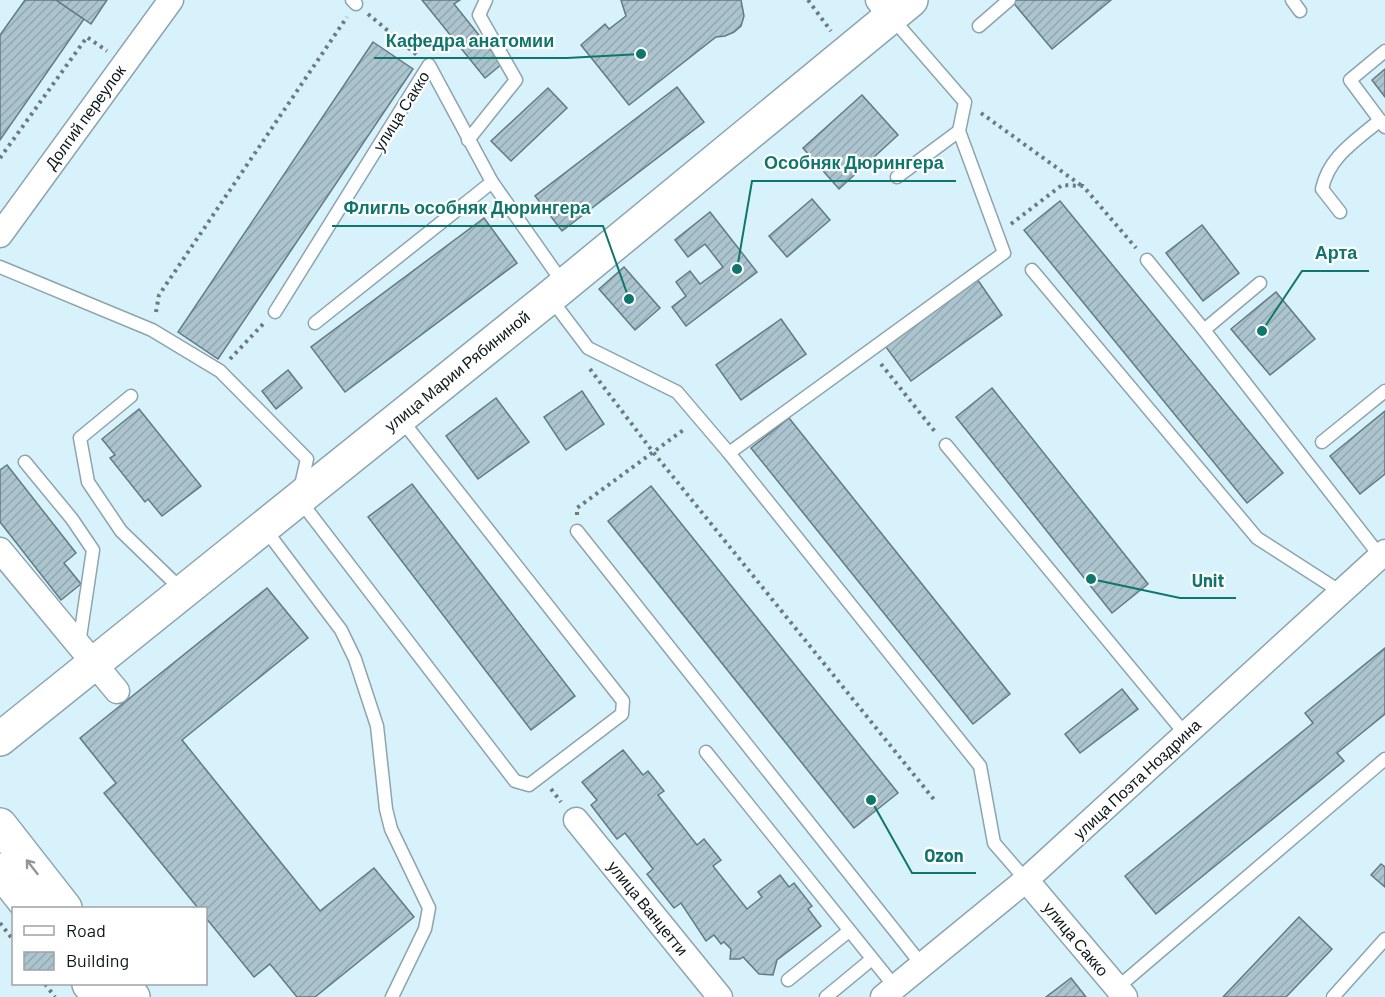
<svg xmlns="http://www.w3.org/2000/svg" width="1385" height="997" viewBox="0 0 1385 997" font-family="Barlow,sans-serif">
<defs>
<pattern id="building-hatch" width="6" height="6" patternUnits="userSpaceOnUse" patternTransform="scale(1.5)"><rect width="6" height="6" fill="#abc4ce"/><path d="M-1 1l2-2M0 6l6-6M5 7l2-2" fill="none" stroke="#92a8b0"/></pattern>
</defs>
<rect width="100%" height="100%" fill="#d8f2fc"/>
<g fill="url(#building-hatch)" stroke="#637a83" stroke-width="1.5">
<path d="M25,0H56L84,19L0,140V35Z"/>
<path d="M56,0H107L91,24Z"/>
<path d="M422,0H460L454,4L502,64L485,78Z"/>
<path d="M741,0L744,16L741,26L734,32L725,36L716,37L629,105L581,45L605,24L609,29L626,16L621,0Z"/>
<path d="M1011,0H1111L1052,49Z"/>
<path d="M373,42L413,69L218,359L178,332Z"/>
<path d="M1385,69V97L1372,80Z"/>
<path d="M677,87L704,122L562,231L535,196Z"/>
<path d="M548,88L567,108L511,161L491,141Z"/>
<path d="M862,95L898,135L839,189L803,148Z"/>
<path d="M812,199L830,220L787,257L769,236Z"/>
<path d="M1060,201L1283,473L1247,503L1024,230Z"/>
<path d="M710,212L757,272L686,326L672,307L686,296L676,282L690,271L700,284L723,267L705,244L688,257L675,240Z"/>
<path d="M484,218L517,263L345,392L311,347Z"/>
<path d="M1202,225L1239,273L1203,301L1166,253Z"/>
<path d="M624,267L660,308L635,330L599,289Z"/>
<path d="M975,276L1002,315L911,381L883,343Z"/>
<path d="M1276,292L1315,339L1270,375L1231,329Z"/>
<path d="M781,319L806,354L741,400L716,365Z"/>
<path d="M288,370L302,388L276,409L262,391Z"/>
<path d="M992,388L1148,584L1112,613L956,417Z"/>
<path d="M582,391L604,424L566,450L544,417Z"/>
<path d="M496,398L529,442L478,479L446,436Z"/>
<path d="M139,409L201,486L162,516L148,499L145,502L110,458L115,455L102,439Z"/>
<path d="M1385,411V474L1360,494L1330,456Z"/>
<path d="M789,418L1010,694L973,724L751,448Z"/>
<path d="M7,465L76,553L64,563L81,584L61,600L0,522V470Z"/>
<path d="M412,484L575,696L531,730L368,517Z"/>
<path d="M651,486L898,793L854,828L608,521Z"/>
<path d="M267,588L308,638L182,740L320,911L374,868L414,917L315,997H297L270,964L254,977L206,918V908H198L104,793L116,783L80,738Z"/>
<path d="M1385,648V714L1337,753L1344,761L1156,914L1125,876L1313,723L1305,713Z"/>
<path d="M1122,689L1138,709L1080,753L1065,734Z"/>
<path d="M623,750L643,775L648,771L664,791L658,795L697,845L704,839L721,860L713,866L747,909L762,897L758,892L780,875L789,887L794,883L812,906L808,909L821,926L777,960L773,975L759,974L743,957L740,959H730L731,949L724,942L721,944L714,935L706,941L681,903L674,908L647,874L653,869L625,833L617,839L591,805L597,800L582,782Z"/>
<path d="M1381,864L1385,867V887L1371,875Z"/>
<path d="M1299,917L1332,949L1286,997H1223Z"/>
<path d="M1071,978L1086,997H1046Z"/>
</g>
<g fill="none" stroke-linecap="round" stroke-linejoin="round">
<defs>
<g id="lane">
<path d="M352,0L356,4"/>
<path d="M1292,0L1300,11"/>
<path d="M979,26L1009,0"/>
<path d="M1385,51L1350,80L1385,127"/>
<path d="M468,140L516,80L479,15L486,0"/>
<path d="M897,177L959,131"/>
<path d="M1340,212L1322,189C1329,156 1356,141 1380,120"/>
<path d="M1147,260L1204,330L1380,556"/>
<path d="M0,267L152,330L220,371L307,459L298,498L515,781L529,785L622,714L623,701L400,418"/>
<path d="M1032,270L1257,538L1341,592"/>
<path d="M551,299L588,348L677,392L729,453L980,766L994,843L1026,880"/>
<path d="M275,312L429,65L492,182L563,283"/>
<path d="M315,323L492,182"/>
<path d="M1204,330L1260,283"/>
<path d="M131,396L80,438L88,482L121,531L183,591"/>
<path d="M1322,442L1385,391"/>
<path d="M946,445L1186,735"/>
<path d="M729,453L1004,253L959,131L965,102L892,18"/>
<path d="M25,462L72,519L93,550L79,644"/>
<path d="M265,529L341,630L355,659L377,726L386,809L391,829L429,908L425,929L392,997"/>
<path d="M577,531L922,965"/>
<path d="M706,752L895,987"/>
<path d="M788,980L849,931"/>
<path d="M1117,988L1385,759"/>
<path d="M826,997L872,959"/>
<path d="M1333,997L1385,939"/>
</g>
<g id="street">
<path d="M878,0L891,17"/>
<path d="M0,235L171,0"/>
<path d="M0,550L117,691"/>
<path d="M576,820L720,997"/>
<path d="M1026,880L1125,997"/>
<path d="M883,997L1026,880L1385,552"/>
</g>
<g id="secondary">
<path d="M0,739L550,297L911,0"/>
<path d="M0,825L65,908"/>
<path d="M0,870L30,908"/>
<path d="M89,984L100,997"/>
<path d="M123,984L133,997"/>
</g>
</defs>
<use href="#lane" stroke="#8ca4ad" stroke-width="15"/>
<use href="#street" stroke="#8ca4ad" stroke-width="27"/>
<use href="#secondary" stroke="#8ca4ad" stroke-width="36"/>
<g stroke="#6a7b81" stroke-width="4" stroke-dasharray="3 4.5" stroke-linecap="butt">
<path d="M808,0L831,31"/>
<path d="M368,14L417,55"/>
<path d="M981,113L1082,186"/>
<path d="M0,158L87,37L107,51"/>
<path d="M1011,224L1062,185L1083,186L1136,248"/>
<path d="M156,312L159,295L347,17"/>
<path d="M230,359L264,323"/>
<path d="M881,364L936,433"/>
<path d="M590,369L653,452L936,802"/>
<path d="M577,515V508L686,428"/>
<path d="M551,789L561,802"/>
<path d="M0,923L14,941"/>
<path d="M45,984L55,997"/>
</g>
<use href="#lane" stroke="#fff" stroke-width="12"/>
<use href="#street" stroke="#fff" stroke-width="24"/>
<use href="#secondary" stroke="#fff" stroke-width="33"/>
</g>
<defs><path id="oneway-shaft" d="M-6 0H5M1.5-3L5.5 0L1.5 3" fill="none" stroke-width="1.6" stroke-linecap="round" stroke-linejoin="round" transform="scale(1.5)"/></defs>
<use stroke="#939798" href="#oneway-shaft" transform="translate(32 867) rotate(-128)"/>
<g text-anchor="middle" stroke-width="4.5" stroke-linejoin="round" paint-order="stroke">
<g font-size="16" fill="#0e181b" stroke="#fff">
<text transform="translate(401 111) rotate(-58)" y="6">улица Сакко</text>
<text transform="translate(85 117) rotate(-54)" y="6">Долгий переулок</text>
<text transform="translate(457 371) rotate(-39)" y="6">улица Марии Рябининой</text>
<text transform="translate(1137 779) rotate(-43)" y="6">улица Поэта Ноздрина</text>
<text transform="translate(648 908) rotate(51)" y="6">улица Ванцетти</text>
<text transform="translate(1076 939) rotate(50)" y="6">улица Сакко</text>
</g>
</g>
<path fill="none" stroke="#0f766e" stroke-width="2" d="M641 54L567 58H374M737 269L752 181H956M629 299L603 226H332M1262 331L1302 271H1369M1091 579L1180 598H1236M871 800L912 873H976"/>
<g fill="#0f766e" stroke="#fff" stroke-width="2">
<circle cx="641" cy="54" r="6"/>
<circle cx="737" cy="269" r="6"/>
<circle cx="629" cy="299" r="6"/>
<circle cx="1262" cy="331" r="6"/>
<circle cx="1091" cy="579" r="6"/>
<circle cx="871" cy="800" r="6"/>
</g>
<g font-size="18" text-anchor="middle" font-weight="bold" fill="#0f766e" stroke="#fff" stroke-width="4.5" stroke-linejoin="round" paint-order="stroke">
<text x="470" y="47">Кафедра анатомии</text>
<text x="854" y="169">Особняк Дюрингера</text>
<text x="467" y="214">Флигль особняк Дюрингера</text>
<text x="1336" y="259">Арта</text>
<text x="1208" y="587">Unit</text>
<text x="944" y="862">Ozon</text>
</g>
<rect x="12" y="907" width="195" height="78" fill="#ffffff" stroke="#9fa3a4" stroke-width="1.5"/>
<rect x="24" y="926" width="30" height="9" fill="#ffffff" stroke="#9fa3a4" stroke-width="1.5"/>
<text x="66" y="937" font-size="18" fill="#0e181b">Road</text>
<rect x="24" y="952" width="30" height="18" fill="url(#building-hatch)" stroke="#9fa3a4" stroke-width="1.5"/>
<text x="66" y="967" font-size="18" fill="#0e181b">Building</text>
</svg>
